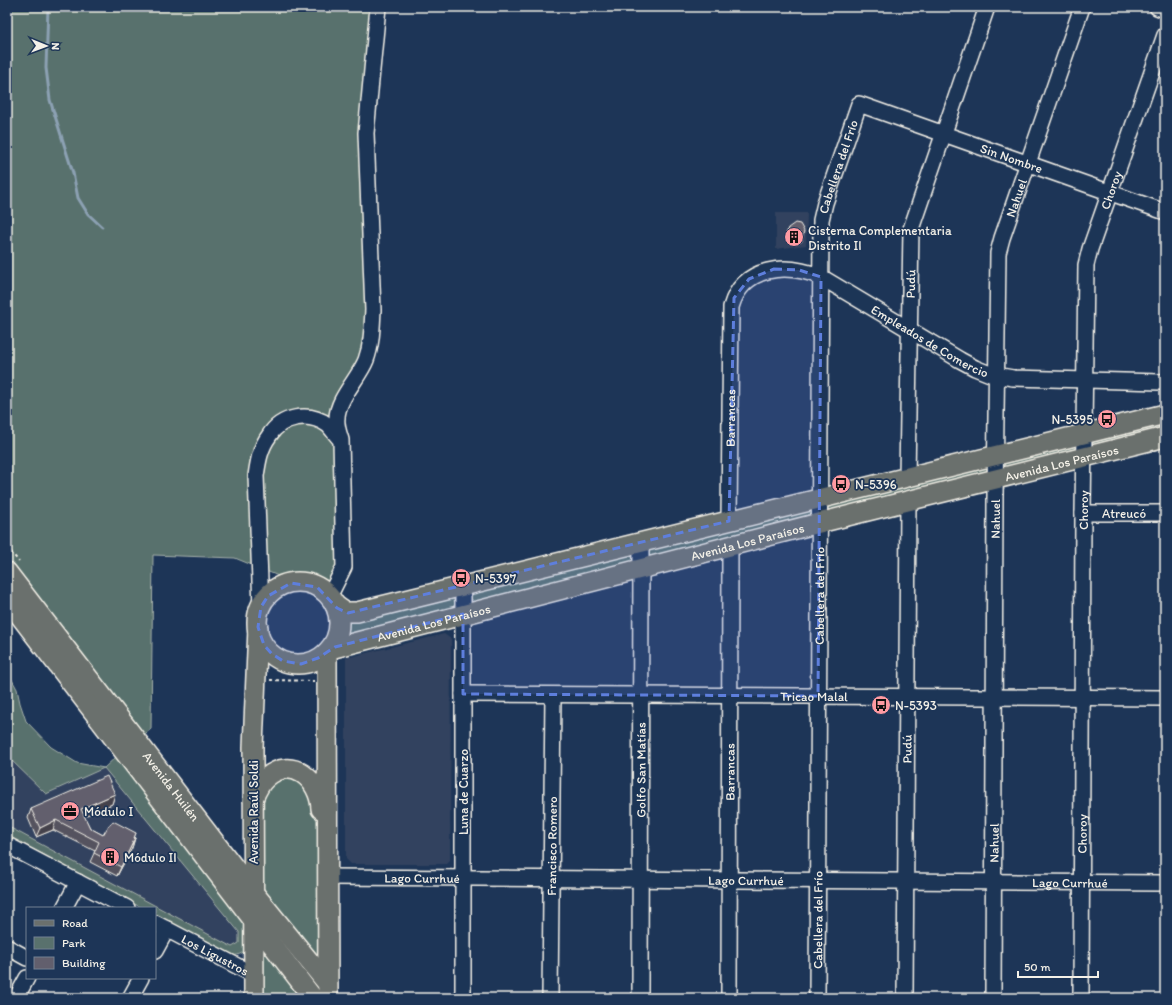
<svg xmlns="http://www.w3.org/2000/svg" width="1172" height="1005" viewBox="0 0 1172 1005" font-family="Itim,sans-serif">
<rect width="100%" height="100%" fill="#1d3557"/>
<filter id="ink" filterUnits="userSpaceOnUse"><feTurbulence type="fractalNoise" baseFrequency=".025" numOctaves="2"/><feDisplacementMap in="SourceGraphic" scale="8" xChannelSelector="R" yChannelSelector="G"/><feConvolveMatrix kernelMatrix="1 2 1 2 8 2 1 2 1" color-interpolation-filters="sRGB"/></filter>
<g filter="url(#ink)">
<g fill="#32425e">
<path d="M776,213H807L806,245L776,249Z"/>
<path d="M444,634L451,639L450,860L446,864H351L346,859V658Z"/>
<path d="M7,756L46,794L104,768L239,932V943L232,948L7,826Z"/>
</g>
<g fill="#59716d" stroke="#a6b1aa">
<path d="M7,7H378L367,113L372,327L344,398V567L329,597L235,558L153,555L151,729L141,737L7,564Z"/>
<path d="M1165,421V430L1092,446L1091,442Z"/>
<path d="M1074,444L1076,447L1075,451L1008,467L1004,465L1003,463Z"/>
<path d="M986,465L988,468V470L985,472L829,512L826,509L827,504Z"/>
<path d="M810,509L812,512L811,516L650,557L648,554V550Z"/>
<path d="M631,554L633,558V562L475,603L471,598L473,592Z"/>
<path d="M453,597L455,604L452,608L345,636L344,635L343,618Z"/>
<path d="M7,674L10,676L17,689L20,703L26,721L51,747L77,763L104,768L118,755L244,917L246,949C241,955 235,957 228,954L155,915V908H142L7,835V826L232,947L239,943V932L104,768L46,794L7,756Z"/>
<path d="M292,772L318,804L319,953L315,954L261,891L260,791Z"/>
<path d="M267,952L307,998H260L263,953Z"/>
</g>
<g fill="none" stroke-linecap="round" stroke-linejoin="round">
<path stroke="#8ca1b3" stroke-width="3" d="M48,7L46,68L50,100L73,173L78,198L88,214L102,227"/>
<defs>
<g id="minor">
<path d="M1157,7L1165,10"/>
<path id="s1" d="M907,477L911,229L987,7"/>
<path id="s2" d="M1083,513H1165"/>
<path id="s3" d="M729,521L731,307C743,265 787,263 821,277L960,360L975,368L990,374L1013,378L1160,382L1165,381"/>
<path d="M463,586V998"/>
<path d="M329,597L344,567L341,440C339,433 336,426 337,418C337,399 359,378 366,360C372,344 372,327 373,310L366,133L378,7"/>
<path d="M261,607L256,476C258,462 260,448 269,436C281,416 309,411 328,425C332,429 336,435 340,439"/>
<path id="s4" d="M463,694L1165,698"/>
<path d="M7,845L127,908"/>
<path id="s5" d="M327,877L1165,883"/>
<path d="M64,908L78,882"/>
<path id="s6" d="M155,923L254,975"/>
<path d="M7,947L27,958"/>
<path d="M155,951L167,929"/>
<path d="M16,998L27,978"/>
<path d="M130,998L141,978"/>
<path id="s7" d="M550,998L553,695"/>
<path id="s8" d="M640,998L641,543"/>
<path id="s9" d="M729,998L730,546"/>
<path id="s10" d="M817,998L821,220L825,203L859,104L1165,212"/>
<path id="s11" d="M905,998L908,501"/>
<path id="s12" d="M993,998L995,497L998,253L1002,238L1082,7"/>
<path id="s13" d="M1081,998L1083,513L1086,265L1090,249L1165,35"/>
</g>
<g id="major">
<path id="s14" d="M7,572L253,892L327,983"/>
<circle cx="298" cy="623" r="41"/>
<path d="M7,599L313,998"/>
<path d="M335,605L345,612H357L1165,414"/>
<path id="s15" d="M330,649L819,523L1165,437"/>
<path d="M327,652L328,998"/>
<path d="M253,799C256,792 259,784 266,778C291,755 320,779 321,809"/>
<path d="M254,998L253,747L258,627"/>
</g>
</defs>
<use href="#minor" stroke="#f4f1e8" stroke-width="18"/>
<use href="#major" stroke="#f4f1e8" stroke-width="22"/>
<g stroke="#f4f1e8" stroke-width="2" stroke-dasharray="3 3" stroke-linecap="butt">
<path d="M7,547L19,562"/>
<path d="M270,680L314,681"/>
</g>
<use href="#minor" stroke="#1d3557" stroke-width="15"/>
<use href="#major" stroke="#6b706d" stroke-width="19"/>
</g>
<g fill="#54525e" stroke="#f4f1e8">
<path d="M788,228L802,241L797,244L789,243L786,238L787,232Z"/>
<path d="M115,794L112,804L84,816L90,828L103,835L136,833L134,838H135L132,848L117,876L90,862L95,851L53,830L36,837L28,818L31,809Z"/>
</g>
<g fill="#45424c" stroke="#f4f1e8">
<path d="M803,236L802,241L797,244L799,240Z"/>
<path d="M115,794L112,804L78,819L81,809Z"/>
<path d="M56,820L53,830L36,837L40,828Z"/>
<path d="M135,838L132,848L117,876L121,867Z"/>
</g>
<g fill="#625f6d" stroke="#f4f1e8">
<path d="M795,223L800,224L804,231L803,236L799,240L791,238L788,233V228Z"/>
<path d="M107,776L115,794L81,809L90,828L103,835L109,825H110L113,821L136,833L134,838H135L121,867L94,853L99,842L56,820L40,828L31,809Z"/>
</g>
</g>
<path fill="#5e7fdd" fill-opacity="0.2" stroke="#5e7fdd" stroke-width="3" stroke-dasharray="8 5" stroke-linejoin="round" d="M774,269L799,270L821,277L818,696L463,694V614L335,647L318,658L301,664L283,661L272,654L264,645L258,627L261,607L268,596L291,583L317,587L337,608L348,613L729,521L734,298L749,279Z"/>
<defs>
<symbol id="building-disc" viewBox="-11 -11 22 22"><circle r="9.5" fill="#ff9aa2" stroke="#1d3557"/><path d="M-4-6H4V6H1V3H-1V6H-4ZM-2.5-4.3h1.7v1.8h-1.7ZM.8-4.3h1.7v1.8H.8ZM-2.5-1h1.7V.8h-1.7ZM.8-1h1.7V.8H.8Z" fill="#111"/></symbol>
<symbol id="bus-disc" viewBox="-11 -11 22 22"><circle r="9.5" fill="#ff9aa2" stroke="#1d3557"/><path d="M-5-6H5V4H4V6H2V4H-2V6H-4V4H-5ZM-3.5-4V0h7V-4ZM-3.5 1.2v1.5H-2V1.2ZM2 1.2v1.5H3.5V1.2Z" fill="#111"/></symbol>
<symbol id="office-disc" viewBox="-11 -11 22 22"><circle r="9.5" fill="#ff9aa2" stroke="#1d3557"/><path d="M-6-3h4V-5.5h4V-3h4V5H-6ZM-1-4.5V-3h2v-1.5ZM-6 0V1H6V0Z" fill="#111"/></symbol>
</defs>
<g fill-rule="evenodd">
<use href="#building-disc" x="783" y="226" width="22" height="22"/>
<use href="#bus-disc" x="1096" y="408" width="22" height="22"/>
<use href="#bus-disc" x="830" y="473" width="22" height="22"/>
<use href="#bus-disc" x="450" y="567" width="22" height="22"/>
<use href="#bus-disc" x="870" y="694" width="22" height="22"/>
<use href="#office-disc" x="59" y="800" width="22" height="22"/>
<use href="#building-disc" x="99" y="846" width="22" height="22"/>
</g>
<g text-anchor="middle" stroke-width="3.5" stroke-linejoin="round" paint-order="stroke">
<g font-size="13" fill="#f4f1e8" stroke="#1d3557">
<text dy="5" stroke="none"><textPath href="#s10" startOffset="1062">Sin Nombre</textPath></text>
<text dy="5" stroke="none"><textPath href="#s10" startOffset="834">Cabellera del Frío</textPath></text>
<text dy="5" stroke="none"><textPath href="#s13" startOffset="812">Choroy</textPath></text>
<text dy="5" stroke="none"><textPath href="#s12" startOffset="803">Nahuel</textPath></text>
<text dy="5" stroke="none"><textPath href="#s1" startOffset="193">Pudú</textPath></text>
<text dy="5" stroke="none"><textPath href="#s3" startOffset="449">Empleados de Comercio</textPath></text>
<text dy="5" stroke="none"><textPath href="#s3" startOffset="103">Barrancas</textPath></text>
<text dy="5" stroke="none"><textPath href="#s15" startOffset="755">Avenida Los Paraísos</textPath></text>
<text dy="5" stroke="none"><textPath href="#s13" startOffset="488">Choroy</textPath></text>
<text dy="5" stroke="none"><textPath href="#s2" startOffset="41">Atreucó</textPath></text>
<text dy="5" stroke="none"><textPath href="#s12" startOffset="479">Nahuel</textPath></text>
<text dy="5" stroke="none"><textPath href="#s15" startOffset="431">Avenida Los Paraísos</textPath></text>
<text dy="5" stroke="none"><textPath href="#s10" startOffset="402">Cabellera del Frío</textPath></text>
<text dy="5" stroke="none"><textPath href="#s15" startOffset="107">Avenida Los Paraísos</textPath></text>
<text dy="5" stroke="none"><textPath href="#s4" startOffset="351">Tricao Malal</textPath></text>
<text dy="5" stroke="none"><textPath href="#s11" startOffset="249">Pudú</textPath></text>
<text dy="5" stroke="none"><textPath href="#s8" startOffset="228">Golfo San Matías</textPath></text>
<text dy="5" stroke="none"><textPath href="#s9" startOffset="226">Barrancas</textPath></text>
<text dy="5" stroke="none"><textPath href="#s14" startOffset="270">Avenida Huilén</textPath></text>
<text transform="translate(463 792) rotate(-90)" y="5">Luna de Cuarzo</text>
<text transform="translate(253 812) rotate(-90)" y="5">Avenida Raúl Soldi</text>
<text dy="5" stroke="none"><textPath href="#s13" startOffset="164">Choroy</textPath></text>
<text dy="5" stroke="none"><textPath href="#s12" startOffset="155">Nahuel</textPath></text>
<text dy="5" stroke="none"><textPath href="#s7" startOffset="152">Francisco Romero</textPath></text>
<text dy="5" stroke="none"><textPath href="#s5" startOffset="95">Lago Currhué</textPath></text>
<text dy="5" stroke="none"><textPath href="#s5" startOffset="419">Lago Currhué</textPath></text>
<text dy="5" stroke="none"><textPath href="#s5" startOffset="743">Lago Currhué</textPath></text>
<text dy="5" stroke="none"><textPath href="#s10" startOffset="78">Cabellera del Frío</textPath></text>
<text dy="5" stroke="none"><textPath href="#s6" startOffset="68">Los Ligustros</textPath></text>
</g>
<g font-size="13" fill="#f4f1e8" stroke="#1d3557" text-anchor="start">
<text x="808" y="235">Cisterna Complementaria<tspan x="808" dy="15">Distrito II</tspan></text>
<text x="1093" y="424" text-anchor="end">N-5395</text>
<text x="855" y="489">N-5396</text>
<text x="475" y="583">N-5397</text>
<text x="895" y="710">N-5393</text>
<text x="84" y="816">Módulo I</text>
<text x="124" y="862">Módulo II</text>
</g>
</g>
<rect width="1172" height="1005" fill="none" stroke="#1d3557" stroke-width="24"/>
<rect x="12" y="12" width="1148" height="981" fill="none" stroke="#f4f1e8" stroke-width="1.5" filter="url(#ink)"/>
<rect x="26" y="907" width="130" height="72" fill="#1d3557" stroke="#738091"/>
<rect x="34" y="920" width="20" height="6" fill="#6b706d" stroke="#738091"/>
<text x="62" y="927" font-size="12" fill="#f4f1e8">Road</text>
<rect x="34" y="937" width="20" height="12" fill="#59716d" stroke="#738091"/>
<text x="62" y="947" font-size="12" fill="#f4f1e8">Park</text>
<rect x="34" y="957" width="20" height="12" fill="#625f6d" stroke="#738091"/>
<text x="62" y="967" font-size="12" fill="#f4f1e8">Building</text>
<g transform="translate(46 46) rotate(91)" stroke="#1d3557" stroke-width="3" paint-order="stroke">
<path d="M0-3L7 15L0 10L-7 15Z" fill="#f4f1e8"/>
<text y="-6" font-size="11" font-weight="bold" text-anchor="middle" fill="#f4f1e8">N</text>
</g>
<path d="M1018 971v6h80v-6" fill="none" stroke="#f4f1e8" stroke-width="2"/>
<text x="1024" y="971" font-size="12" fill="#f4f1e8" stroke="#1d3557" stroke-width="3" paint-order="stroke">50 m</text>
</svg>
